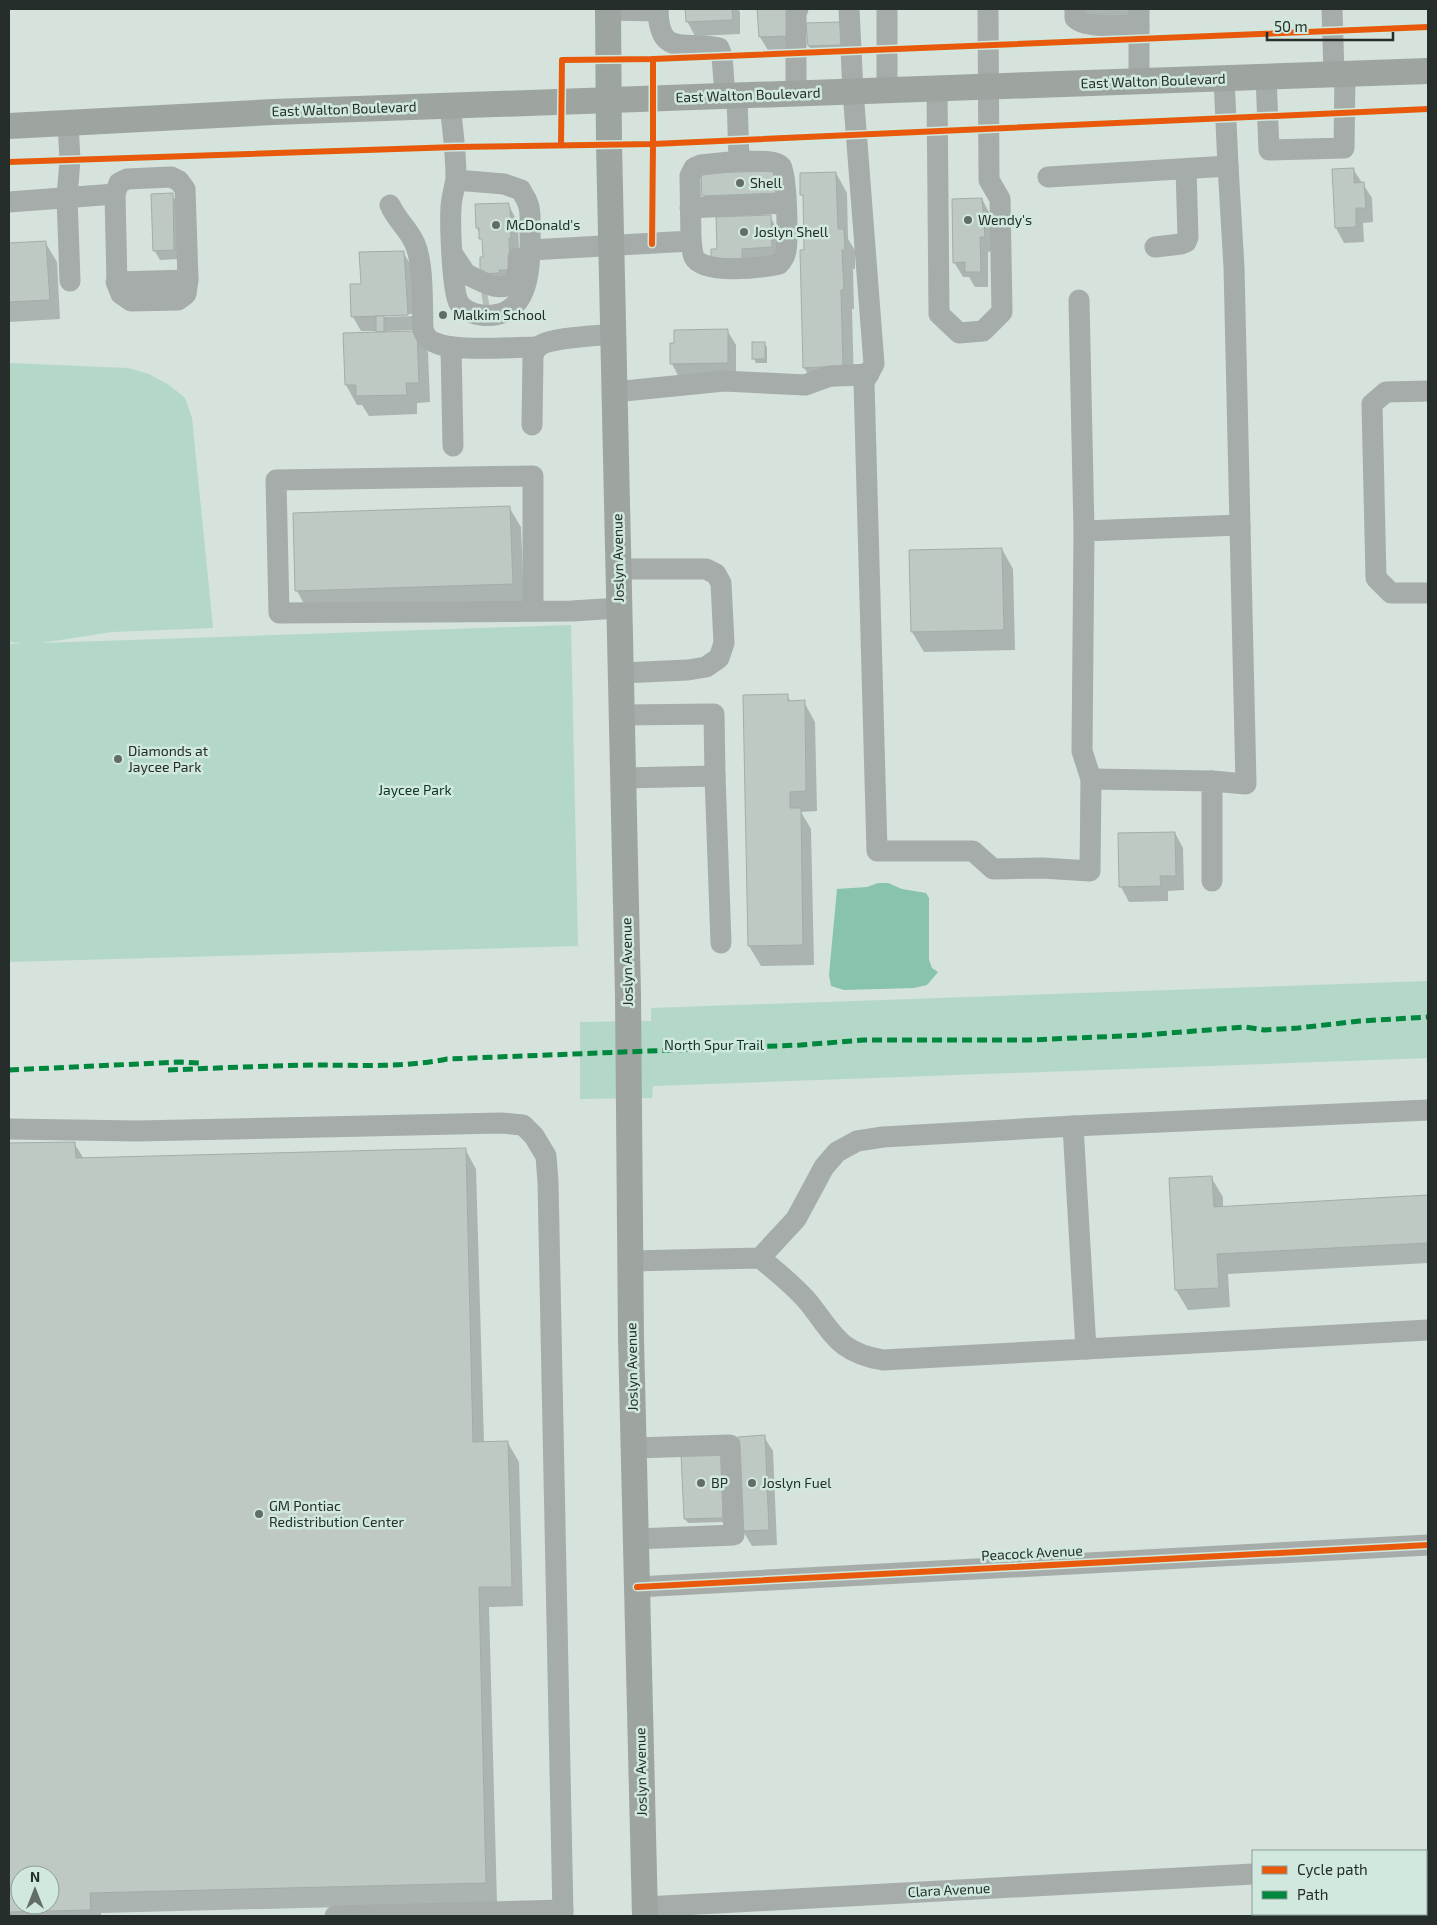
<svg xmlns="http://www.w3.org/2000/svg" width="1437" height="1925" viewBox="0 0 1437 1925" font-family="'Exo 2',sans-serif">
<rect width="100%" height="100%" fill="#d6e2dc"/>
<g fill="#b3d8c8">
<path d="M9,363L128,368L149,374L169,385L185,398L192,418L213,628L112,632L41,643L571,625L578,946L9,962V644L22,643L9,642Z"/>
<path d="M1428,981V1058L653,1086L652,1098L580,1099V1022L651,1021V1008Z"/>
</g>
<path fill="#88c3ac" d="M878,883H888L902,889L926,893L929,898V960L932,968L938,972L927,985L914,988L844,990L831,986L829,975L837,889L867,887Z"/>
<g fill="#0003" fill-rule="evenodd">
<path d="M686,9H738L740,12V34L695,36L687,21Z"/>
<path d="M759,9H798L800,50L769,52L760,37Z"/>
<path d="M1082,9H1129V20H1089Z"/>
<path d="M840,23L846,54L814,56L809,46L808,24Z"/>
<path d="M1353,169L1372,198L1373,222L1363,223L1364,242L1344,243L1336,228Z"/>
<path d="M836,173L847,193L848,239L855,250V269H853L854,309H852L854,386L815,387L804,367L805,251L804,199L802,194Z"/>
<path d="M702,175L780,197L706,200L703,195Z"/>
<path d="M172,195L178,204L179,259L160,260L154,250Z"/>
<path d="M982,199L990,214L992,251L988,252V287H975L969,277H963L954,262Z"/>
<path d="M508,204L518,223L520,280L490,288L484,258V244L477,228L476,205Z"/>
<path d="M770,216L778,231L779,262L750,277L718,250Z"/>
<path d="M45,242L57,262L60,319L9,322V244Z"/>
<path d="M403,252L412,267L416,330L386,331V333L417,332L428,352L430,402L417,403V414L369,416L362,405H357L346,385L377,331H361L353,317L362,285ZM414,314V316L383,317V315Z"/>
<path d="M727,330L736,345V378L680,379L672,364L671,344Z"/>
<path d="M753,343H764L767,347V363H756L754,359Z"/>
<path d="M509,507L521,527L524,603L308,611L297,591Z"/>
<path d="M1002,549L1013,569L1015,650L924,652L912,632Z"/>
<path d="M744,696H787L791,702H804L815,722L817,811L801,812L811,829L814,965L761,966L749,946Z"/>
<path d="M1175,833L1183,848L1184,890L1168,891V901L1129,902L1121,887Z"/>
<path d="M74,1143L84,1159L465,1149L476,1169L484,1443H508L519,1462L523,1606L489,1607L497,1903L101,1913V1916H9V1145ZM20,1875H50V1905H20Z"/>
<path d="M1211,1177L1223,1197V1208L1428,1196V1263L1228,1274L1230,1307L1188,1310L1176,1290Z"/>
<path d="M764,1437L773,1451L777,1545L752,1546L743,1531Z"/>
<path d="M720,1453L725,1522L688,1523L685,1519Z"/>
</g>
<g fill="#bec9c4" stroke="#a3ada8" fill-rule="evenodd">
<path d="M685,9H732L733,20L686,22Z"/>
<path d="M757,9H791L792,36L759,37Z"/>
<path d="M840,22L842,45L808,46L806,23Z"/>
<path d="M1354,168V183L1364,182L1366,208H1356V227L1335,228L1332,169Z"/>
<path d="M778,171L779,193L702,196L701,173Z"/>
<path d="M836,172L838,229H844L845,250H842L844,290H841L843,366L803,368L800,250H804L803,195H800V173Z"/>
<path d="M173,193L174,250L153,251L151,194Z"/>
<path d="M982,198L985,237H980L981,272H965V262L953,263L952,199Z"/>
<path d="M509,203V207H510L511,238H509L510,264L513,270H499L500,273L480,274V257H483L482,239H479V228H476L475,204Z"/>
<path d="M771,215L772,247L742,249V263L711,264V249H717L716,217Z"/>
<path d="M46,241L50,300L9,302V243Z"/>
<path d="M404,251L408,315L351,317L350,284H361L359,252Z"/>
<rect x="376" y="316" width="8" height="16"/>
<path d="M728,329V363L670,364V343H674V330Z"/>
<path d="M417,331L419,383H406L407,395L356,396V385H345L343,333Z"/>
<rect x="752" y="342" width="13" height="17"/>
<path d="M510,506L513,584L295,591L293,513Z"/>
<path d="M1002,548L1004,630L911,632L909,550Z"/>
<path d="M788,694V701L805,700L806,791L790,792V808H801L803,945L748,946L743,695Z"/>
<path d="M1175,832L1176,876H1160L1161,886L1119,887L1118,833Z"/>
<path d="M75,1142L76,1158L466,1148L473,1442L508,1441L512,1587H479L486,1883L90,1893L91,1910L9,1912V1143ZM20,1875H50V1905H20Z"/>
<path d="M1212,1176L1214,1207L1428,1195V1243L1217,1254L1219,1288L1175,1290L1169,1178Z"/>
<path d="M765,1435L769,1530L742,1531L738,1437Z"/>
<path d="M721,1452L723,1518L684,1519L681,1453Z"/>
</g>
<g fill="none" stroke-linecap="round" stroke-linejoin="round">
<path stroke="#b3beb8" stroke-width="21" stroke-dasharray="21 11" stroke-linecap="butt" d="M483,304L489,303"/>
<g stroke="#a6aca9" stroke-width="21">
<path d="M658,9C659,59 685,40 719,48L722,56L725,96"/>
<path d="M849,9L853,91L874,364L864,382L877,851H973L993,869L1042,868L1090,871L1091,779L1212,781V881"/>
<path d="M887,9V90"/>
<path d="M1075,9V18C1085,29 1124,25 1139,25"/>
<path d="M1332,9L1334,74"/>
<path d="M608,10L658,11"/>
<path d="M1266,77L1269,150L1344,148L1345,74"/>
<path d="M1139,81V9"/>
<path d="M937,88L939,314L959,333L983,331L1002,312L1000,199L989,180L988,9"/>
<path d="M796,93V12L798,9"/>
<path d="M450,106C453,130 456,153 456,178C455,188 451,198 451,208C450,222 452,292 459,303C463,310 473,314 481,315C531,321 531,265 530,230C530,222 531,211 528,204C527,199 523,195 521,190L504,184L456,180"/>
<path d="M68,123L70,160L67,197L70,281"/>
<path d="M171,177L179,181L185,189L188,280L186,294L178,300L131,301L121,294L117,284L115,194L119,183L127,179Z"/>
<path d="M1048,177L1228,166L1224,78"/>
<path d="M9,202L115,194"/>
<path d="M390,205C397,221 409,229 415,244C424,265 422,306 423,330C426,337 428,340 436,343C457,352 513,347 538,347"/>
<path d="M690,208L786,203"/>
<path d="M691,241C692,245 692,253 694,257C703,275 762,268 779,264C783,260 785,256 786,251C788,239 787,173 781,166C775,159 748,162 739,161"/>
<path d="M1155,247L1181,244L1186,242L1188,237L1186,169"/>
<path d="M531,250L691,241L690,176L694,168L701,165L739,161L737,96"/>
<path d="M452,253L466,274L487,284"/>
<path d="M116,282L188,280"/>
<path d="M493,286C515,290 519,277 518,258"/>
<path d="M1079,300L1084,531"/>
<path d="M451,347L453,446"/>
<path d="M1428,391L1386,392L1372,404L1376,578L1391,593H1428"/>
<path d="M614,392L724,381L805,385L830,376L869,374"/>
<path d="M532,425L533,356C534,353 536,348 539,346C552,337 597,336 613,334"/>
<path d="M619,569H706L716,574L721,583L724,643L719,658L706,667L688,670L621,673"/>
<path d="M533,611V476L276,480L279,613L572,611L619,608"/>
<path d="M622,715L714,714L715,776L623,778"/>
<path d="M715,776L721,943"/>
<path d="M1091,779L1082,751L1084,531L1240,525"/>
<path d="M1212,781L1246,784L1234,267L1228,166"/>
<path d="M1073,1126L1428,1110"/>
<path d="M9,1129L137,1131L501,1123L523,1125L534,1136L546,1156L548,1182L563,1916"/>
<path d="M631,1261L760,1258L796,1219L824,1167L837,1152L857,1141L883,1137L1073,1126L1086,1349L883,1360C839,1352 835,1336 809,1303C795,1286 777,1272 760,1258"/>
<path d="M1086,1349L1428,1330"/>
<path d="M633,1448L730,1445L734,1535L636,1539"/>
<path d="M637,1587L1428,1545"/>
<path d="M1426,1865L1428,1864"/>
<path d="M645,1907L1253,1874"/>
<path d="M335,1916L563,1910"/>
</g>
<g stroke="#9ea5a1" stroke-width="26">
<path d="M608,9L609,144L628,995L631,1339L645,1916"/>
<path d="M9,126L273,112L1428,71"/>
</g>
<g stroke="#00873e" stroke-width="5" stroke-dasharray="10 5" stroke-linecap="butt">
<path d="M9,1070L180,1062L201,1063"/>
<path d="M168,1070C216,1068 265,1066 313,1065C357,1065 403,1068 447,1059L801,1045L864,1040H1029L1145,1035L1245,1027L1264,1030L1298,1028L1360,1021L1428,1017"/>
</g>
<defs>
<g id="cycleway">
<path d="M561,145L562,60L653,59L1428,27"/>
<path d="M9,162L456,147L653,144V59"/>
<path d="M652,244L653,144L1428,109"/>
<path d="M637,1587L1428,1545"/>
</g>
</defs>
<use href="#cycleway" stroke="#d0e8dd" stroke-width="9"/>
<use href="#cycleway" stroke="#e8590c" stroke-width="6"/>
</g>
<g fill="#636d68" stroke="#d0e8dd" stroke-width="2">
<circle cx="740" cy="183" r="5"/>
<circle cx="968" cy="220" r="5"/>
<circle cx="496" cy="225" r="5"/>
<circle cx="744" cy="232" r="5"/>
<circle cx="443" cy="315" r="5"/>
<circle cx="118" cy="759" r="5"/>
<circle cx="701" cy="1483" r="5"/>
<circle cx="752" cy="1483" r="5"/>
<circle cx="259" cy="1514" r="5"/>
</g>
<g text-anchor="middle" stroke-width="5" stroke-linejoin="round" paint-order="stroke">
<g font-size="14" fill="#252e2a" stroke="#d0e8dd">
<text transform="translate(1153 81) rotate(-2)" y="5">East Walton Boulevard</text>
<text transform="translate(748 95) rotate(-2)" y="5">East Walton Boulevard</text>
<text transform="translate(344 109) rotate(-2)" y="5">East Walton Boulevard</text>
<text transform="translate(618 558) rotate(-91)" y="5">Joslyn Avenue</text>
<text transform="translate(627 962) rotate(-91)" y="5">Joslyn Avenue</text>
<text transform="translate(632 1367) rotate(-91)" y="5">Joslyn Avenue</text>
<text transform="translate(1032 1553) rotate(-3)" y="5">Peacock Avenue</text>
<text transform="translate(641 1772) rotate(-91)" y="5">Joslyn Avenue</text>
<text transform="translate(949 1890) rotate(-3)" y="5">Clara Avenue</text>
</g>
<g font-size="14" fill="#252e2a" stroke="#d0e8dd" text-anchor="start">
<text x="750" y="188">Shell</text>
<text x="978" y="225">Wendy's</text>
<text x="506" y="230">McDonald's</text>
<text x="754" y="237">Joslyn Shell</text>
<text x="453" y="320">Malkim School</text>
<text x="128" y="756">Diamonds at<tspan x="128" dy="16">Jaycee Park</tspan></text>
<text x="711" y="1488">BP</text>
<text x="762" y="1488">Joslyn Fuel</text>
<text x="269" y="1511">GM Pontiac<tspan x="269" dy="16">Redistribution Center</tspan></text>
</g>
<g font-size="14" fill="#0e3326" stroke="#d0e8dd">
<text x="415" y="795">Jaycee Park</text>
<text x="714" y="1050">North Spur Trail</text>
</g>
</g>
<rect width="1437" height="1925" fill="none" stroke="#252e2a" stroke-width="20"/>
<rect x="1252" y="1850" width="175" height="65" fill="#d0e8dd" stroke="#8c9e95"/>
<rect x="1262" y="1866" width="25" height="8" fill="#e8590c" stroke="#8c9e95"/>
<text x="1297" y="1875" font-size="15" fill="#252e2a">Cycle path</text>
<rect x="1262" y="1891" width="25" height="8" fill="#00873e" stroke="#8c9e95"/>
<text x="1297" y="1900" font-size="15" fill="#252e2a">Path</text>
<g transform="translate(35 1890)"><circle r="24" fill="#d0e8dd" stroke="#8c9e95"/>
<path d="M0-4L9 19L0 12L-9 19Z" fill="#636d68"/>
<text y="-8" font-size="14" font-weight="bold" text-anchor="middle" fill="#252e2a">N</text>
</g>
<path d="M1267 32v8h126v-8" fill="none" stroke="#252e2a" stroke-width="2.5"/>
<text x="1274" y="32" font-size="15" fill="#252e2a" stroke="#d0e8dd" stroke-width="4" paint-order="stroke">50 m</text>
</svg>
